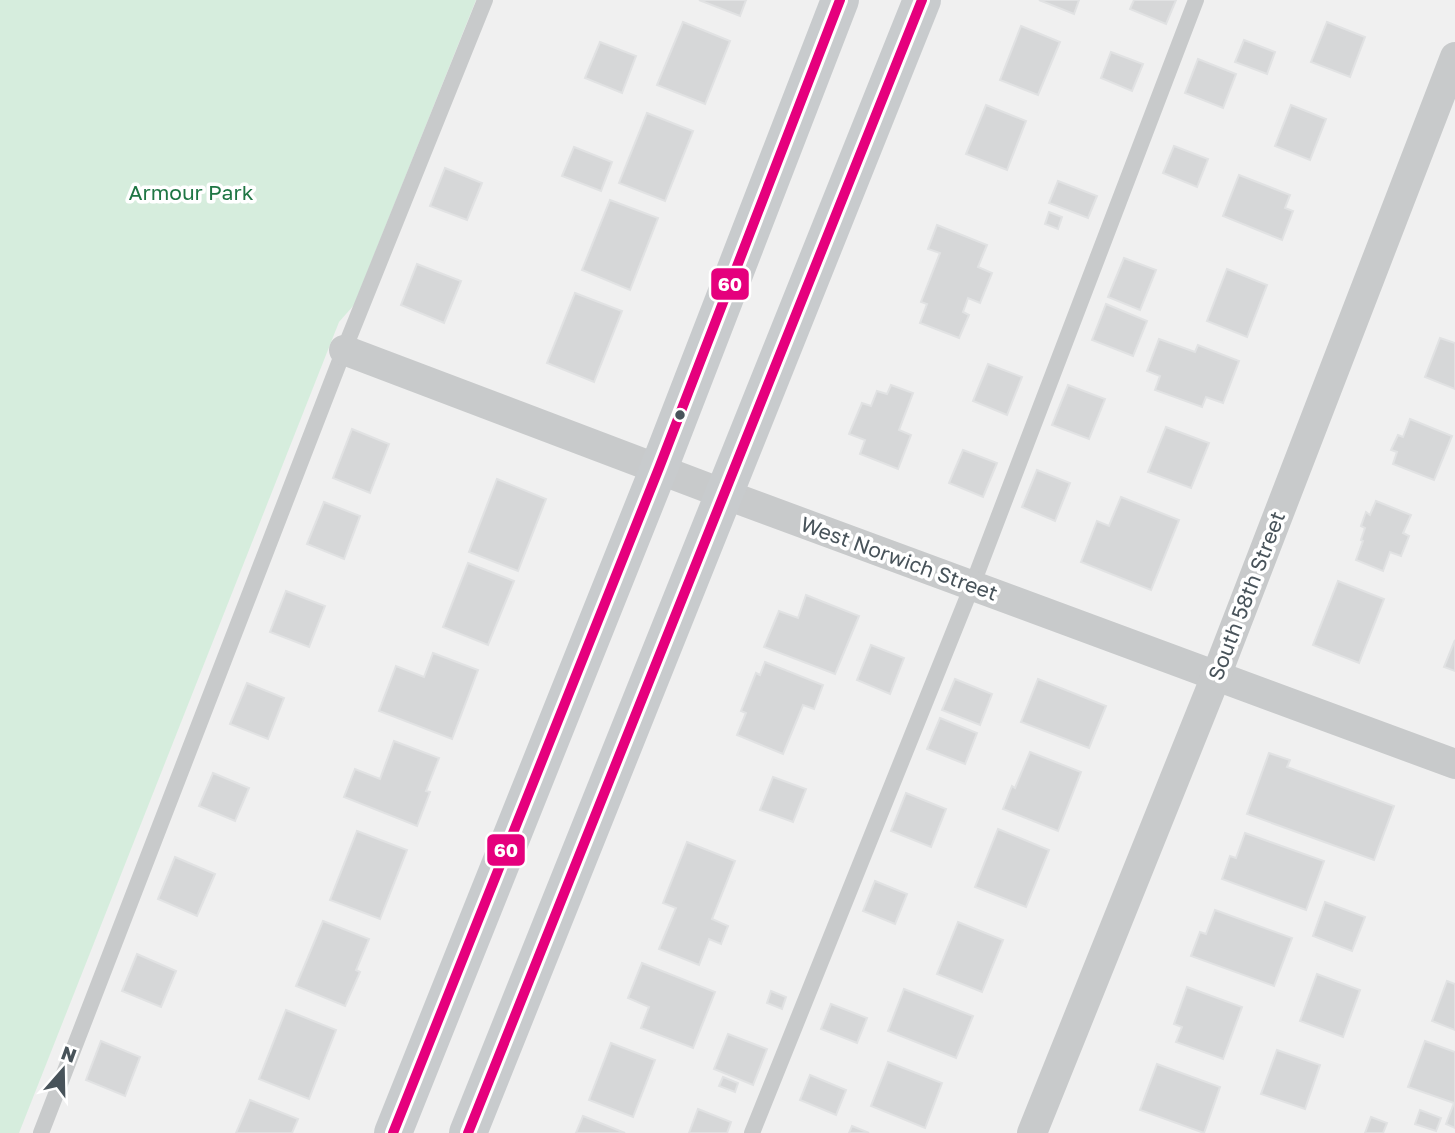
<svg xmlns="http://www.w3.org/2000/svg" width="1455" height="1133" viewBox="0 0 1455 1133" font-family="'Golos Text',sans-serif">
<rect width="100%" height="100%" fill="#f0f0f0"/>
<path fill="#d6eddd" d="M0,0H476L354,305L339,322L19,1133H0Z"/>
<g fill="#d6d7d8" stroke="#e1e2e3" stroke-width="2">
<path d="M699,0H746L740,16Z"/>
<path d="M1039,0H1079L1074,14Z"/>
<path d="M1134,0H1176L1166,24L1130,9Z"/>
<path d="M683,22L730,41L705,104L657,85Z"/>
<path d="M1327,22L1365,37L1350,77L1311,62Z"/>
<path d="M1021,26L1060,42L1038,95L1000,80Z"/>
<path d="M1244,40L1275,52L1267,74L1235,62Z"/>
<path d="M600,42L636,56L622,93L585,78Z"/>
<path d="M1111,52L1143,64L1132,91L1101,78Z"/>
<path d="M1198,59L1236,74L1223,108L1185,93Z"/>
<path d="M986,105L1026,121L1007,170L966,154Z"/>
<path d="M1291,105L1326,119L1310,160L1275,146Z"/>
<path d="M647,113L693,131L665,201L619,183Z"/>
<path d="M1174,146L1208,159L1197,187L1163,173Z"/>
<path d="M574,147L612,162L601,191L562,176Z"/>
<path d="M445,168L482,183L467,220L430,206Z"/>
<path d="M1239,175L1290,195L1285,208L1293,211L1282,240L1223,216Z"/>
<path d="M1058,181L1097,196L1088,218L1049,203Z"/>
<path d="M610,200L658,218L630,290L582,270Z"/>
<path d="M1049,212L1062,217L1058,229L1045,224Z"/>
<path d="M937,225L987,245L978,267L992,273L980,303L968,298L963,312L969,315L959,338L920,323L927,304L921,302L940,253L928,249Z"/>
<path d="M1124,258L1156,270L1140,310L1108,297Z"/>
<path d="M417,264L461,281L444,323L401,305Z"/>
<path d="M1227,269L1267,285L1247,337L1207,321Z"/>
<path d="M575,293L622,311L594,382L547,363Z"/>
<path d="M1106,304L1147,321L1133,356L1092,340Z"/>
<path d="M1440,338L1455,343V389L1425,377Z"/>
<path d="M1159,339L1195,352L1198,345L1239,361L1223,403L1206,397L1202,407L1155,390L1160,376L1147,371Z"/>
<path d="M988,364L1022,377L1007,415L973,401Z"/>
<path d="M891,385L913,393L899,430L911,435L898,469L860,454L865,440L849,434L862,403L871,406L877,391L887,394Z"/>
<path d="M1068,385L1105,399L1089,439L1052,425Z"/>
<path d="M1410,419L1452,436L1434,480L1393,464L1397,452L1391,450L1398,435L1403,437Z"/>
<path d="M1166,427L1209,443L1191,488L1148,472Z"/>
<path d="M352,429L389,444L370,493L333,478Z"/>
<path d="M963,450L997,463L983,497L949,483Z"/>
<path d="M1037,470L1070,483L1055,521L1022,507Z"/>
<path d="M497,479L546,499L518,571L469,552Z"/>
<path d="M1121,497L1179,520L1151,590L1081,562L1097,521L1109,526Z"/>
<path d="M1376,501L1411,515L1403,533L1409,536L1401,556L1390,552L1383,571L1356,560L1363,541L1361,540L1365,528L1361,526L1366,512L1370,515Z"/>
<path d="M324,502L360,516L344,559L307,544Z"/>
<path d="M468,563L514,581L488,645L443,627Z"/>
<path d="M1338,581L1384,599L1359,663L1313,645Z"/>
<path d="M286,591L325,606L309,647L270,632Z"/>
<path d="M806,595L859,616L835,674L764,647L779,611L798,618Z"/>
<path d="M1455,640V671L1444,667Z"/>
<path d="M871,645L904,658L890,694L857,680Z"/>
<path d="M433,653L478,670L452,739L379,711L396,666L424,677Z"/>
<path d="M765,662L823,685L814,709L803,705L783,754L737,735L746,713L741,711L756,673L760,675Z"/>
<path d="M955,679L992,694L980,725L942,710Z"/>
<path d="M1038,679L1106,706L1089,748L1021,722Z"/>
<path d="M247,683L284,698L268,739L230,724Z"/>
<path d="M940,718L977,733L965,764L927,749Z"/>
<path d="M394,741L439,758L426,791L430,792L417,826L344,797L355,769L380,779Z"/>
<path d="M1030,752L1081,772L1058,831L1003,809L1012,786L1015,788Z"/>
<path d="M1269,753L1290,760L1287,767L1394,806L1374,860L1247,814Z"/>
<path d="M213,773L249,788L235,821L199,806Z"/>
<path d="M773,777L806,789L793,822L760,810Z"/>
<path d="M906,793L946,809L931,847L891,831Z"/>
<path d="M998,829L1049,850L1026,907L975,887Z"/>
<path d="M357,831L407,850L380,919L330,900Z"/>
<path d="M1245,833L1324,861L1306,910L1222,879L1230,856L1236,858Z"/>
<path d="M687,842L735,861L712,919L728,926L721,944L709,939L699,965L659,949L676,908L663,903Z"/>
<path d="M175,857L215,874L197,916L158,899Z"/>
<path d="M875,881L907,894L895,924L863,911Z"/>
<path d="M1325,902L1365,917L1352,951L1313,936Z"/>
<path d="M1215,910L1292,938L1274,986L1191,956L1200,932L1206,934Z"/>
<path d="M323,921L369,939L356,970L360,972L345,1006L296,986Z"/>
<path d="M958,922L1003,940L982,992L937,974Z"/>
<path d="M137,954L176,971L161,1007L122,991Z"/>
<path d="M642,963L715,992L693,1048L641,1028L649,1007L628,998Z"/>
<path d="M1317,974L1360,990L1343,1037L1300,1021Z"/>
<path d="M1447,981L1455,984V1030L1432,1021Z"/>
<path d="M1187,987L1242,1007L1223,1059L1176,1042L1182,1027L1174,1024Z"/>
<path d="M904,989L973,1016L956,1058L888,1031Z"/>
<path d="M771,991L786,997L782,1009L767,1003Z"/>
<path d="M831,1004L867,1018L857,1043L821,1029Z"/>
<path d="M286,1010L336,1030L309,1099L259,1079Z"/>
<path d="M728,1034L767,1049L753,1085L714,1069Z"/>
<path d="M101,1041L140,1057L125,1096L86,1080Z"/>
<path d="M1425,1041L1455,1052V1128L1446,1124L1454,1103L1408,1087Z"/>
<path d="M611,1043L655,1060L633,1117L589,1100Z"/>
<path d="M1277,1050L1320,1065L1305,1109L1261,1094Z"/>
<path d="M888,1062L942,1083L925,1128L871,1106Z"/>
<path d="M1157,1064L1220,1087L1204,1133L1140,1110Z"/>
<path d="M810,1075L846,1090L836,1115L800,1100Z"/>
<path d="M723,1077L738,1083L735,1092L719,1086Z"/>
<path d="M250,1100L298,1119L292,1133H236Z"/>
<path d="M698,1109L731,1122L727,1133H689Z"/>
<path d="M1420,1110L1441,1118L1436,1131L1415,1124Z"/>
<path d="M583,1116L625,1133H576Z"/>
<path d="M1371,1117L1387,1123L1383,1133H1365Z"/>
<path d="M852,1126L869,1133H849Z"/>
</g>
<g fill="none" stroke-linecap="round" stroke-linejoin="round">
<g stroke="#c8cacb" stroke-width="16">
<path d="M41,1133L344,350L485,0"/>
<path d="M752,1133L972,586L1196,0"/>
</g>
<g stroke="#c8cacb" stroke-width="30">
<path d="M344,350L724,494L1455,764"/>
<path d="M1032,1133L1216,676L1455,57"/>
</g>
<g stroke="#c8cbcd" stroke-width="38">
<path d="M393,1133L659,468L840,0"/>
<path d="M468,1133L922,0"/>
</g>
<defs>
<g id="bus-1">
<path d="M393,1133L659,468L840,0"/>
<path d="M468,1133L922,0"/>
</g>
</defs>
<use href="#bus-1" stroke="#fff" stroke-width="16"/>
<use href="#bus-1" stroke="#e5007d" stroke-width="10"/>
</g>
<circle fill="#48535a" stroke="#fff" stroke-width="2.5" cx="680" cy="415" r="6"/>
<g text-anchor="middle" stroke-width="7" stroke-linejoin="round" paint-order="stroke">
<g font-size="21" fill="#1f7644" stroke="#fff">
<text x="191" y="200">Armour Park</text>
</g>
<g font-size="21" fill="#48535a" stroke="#fff">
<text transform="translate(899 559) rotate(20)" y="7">West Norwich Street</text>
<text transform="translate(1247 596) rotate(-69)" y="7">South 58th Street</text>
</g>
</g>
<g stroke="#fff" stroke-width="2.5">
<rect x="710" y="267" width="40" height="34" rx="7" fill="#e5007d"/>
<rect x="486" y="833" width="40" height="34" rx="7" fill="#e5007d"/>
</g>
<g font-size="19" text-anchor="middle" font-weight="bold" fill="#fff">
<text x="730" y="291">60</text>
<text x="506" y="857">60</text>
</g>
<g transform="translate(63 1070) rotate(20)" stroke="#ffffff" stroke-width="5" paint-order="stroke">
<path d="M0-5L12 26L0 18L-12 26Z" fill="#48535a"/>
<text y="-10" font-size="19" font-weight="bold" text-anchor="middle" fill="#48535a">N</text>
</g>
</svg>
